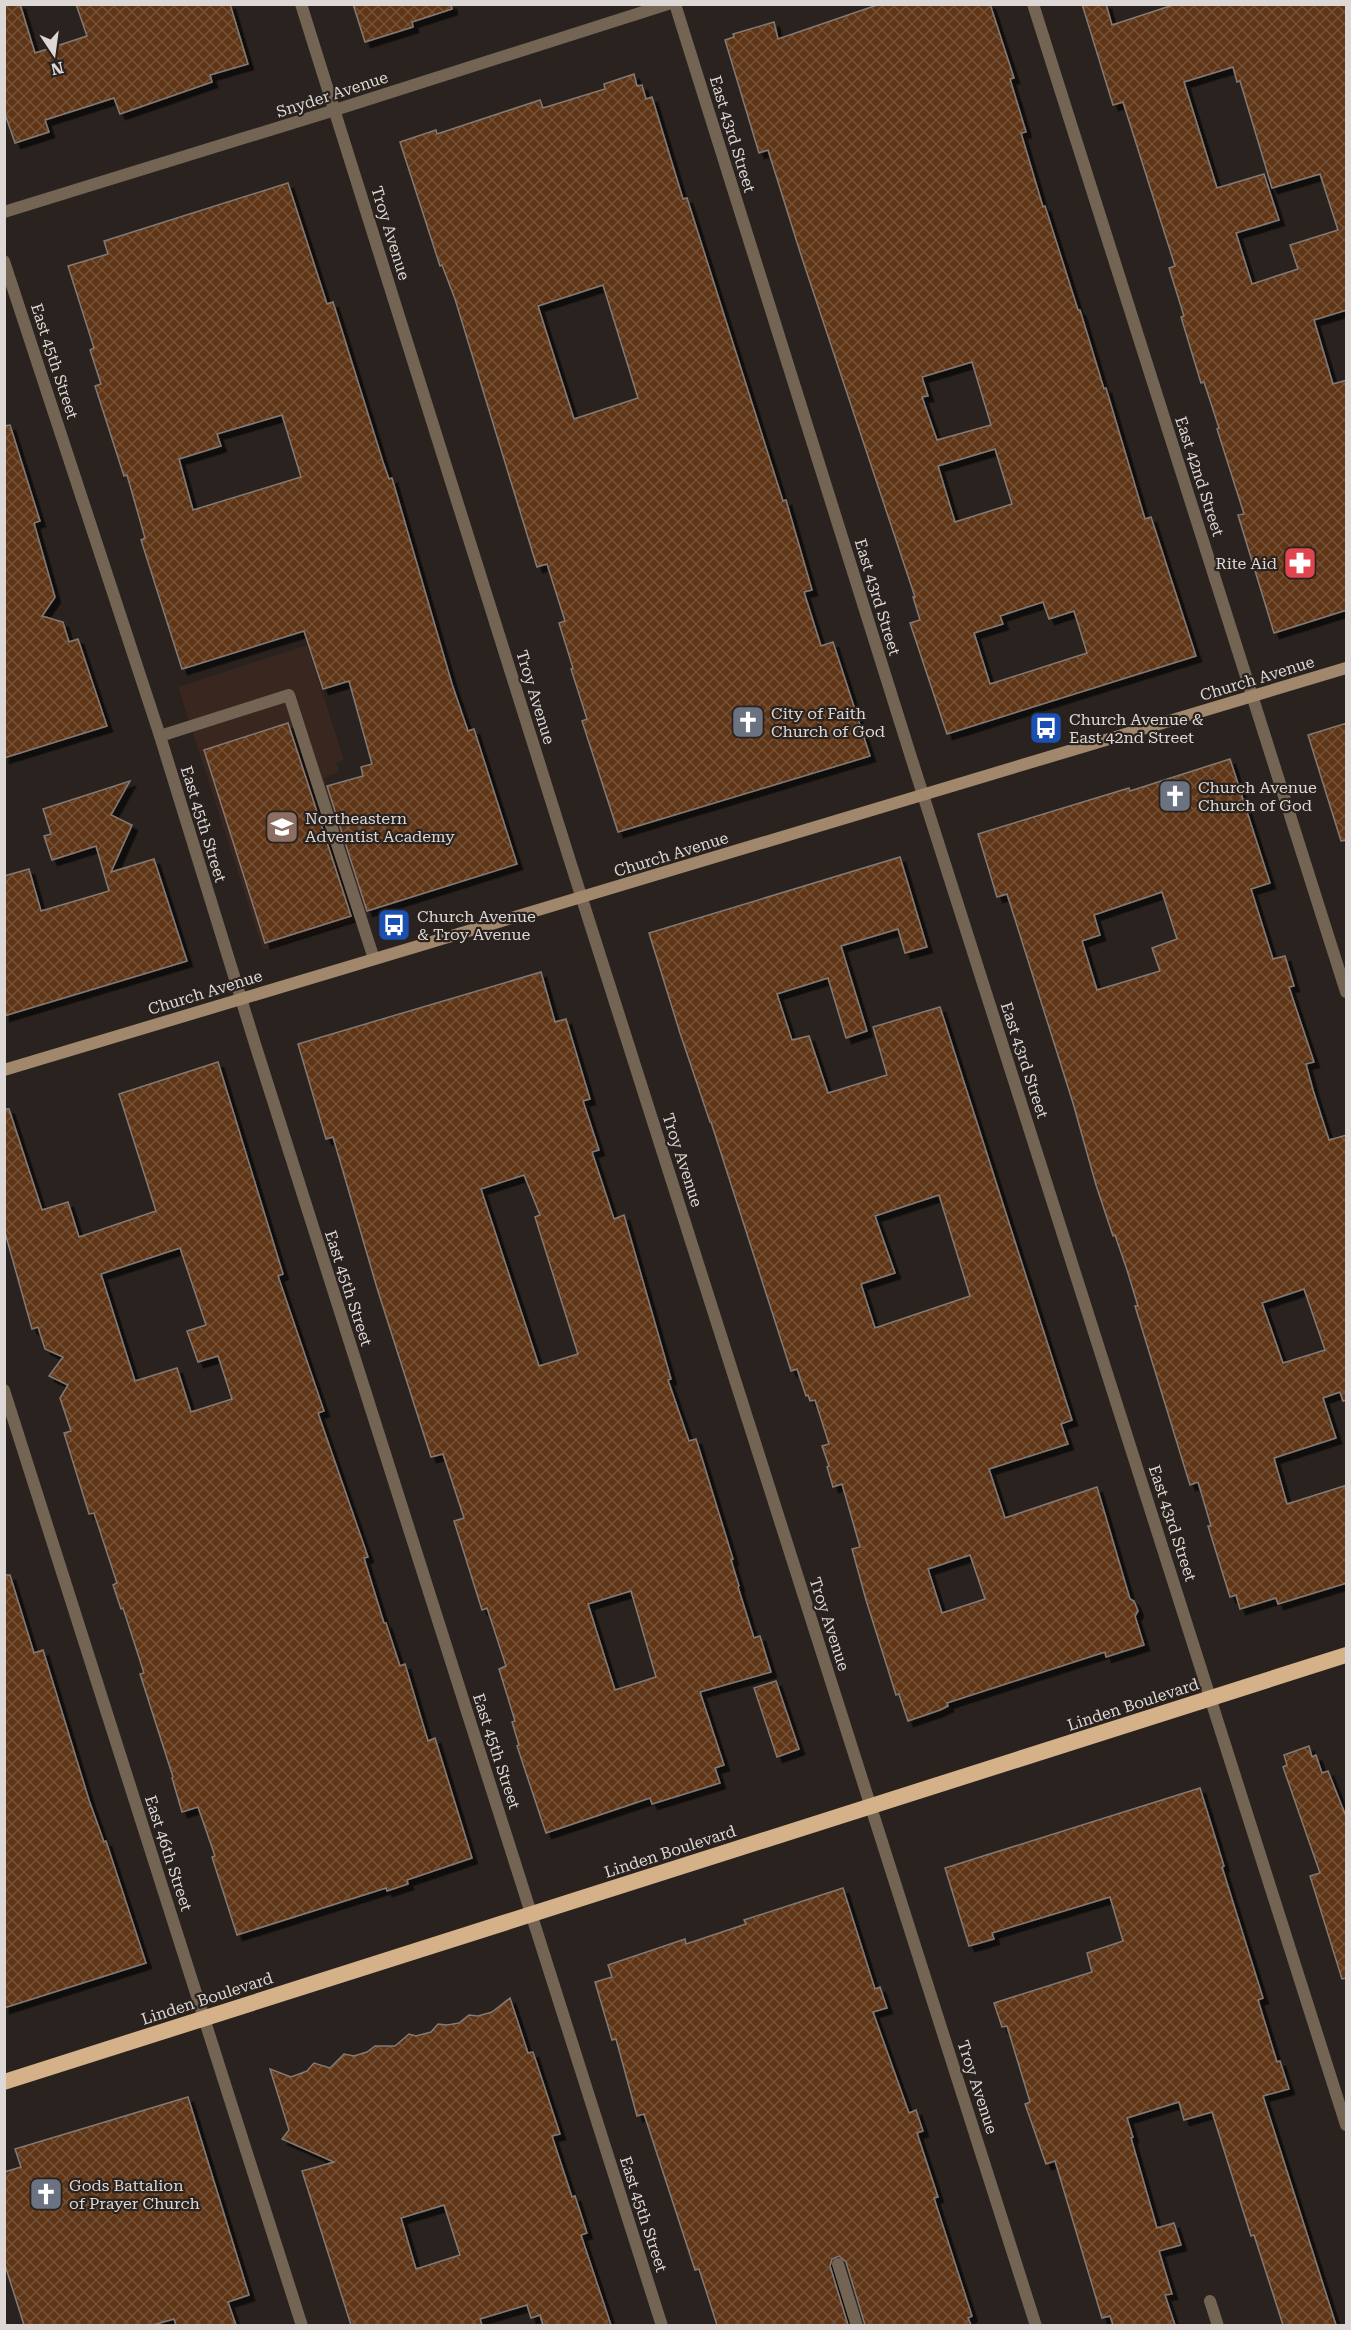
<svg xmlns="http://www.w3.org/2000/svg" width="1351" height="2330" viewBox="0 0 1351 2330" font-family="'Roboto Serif',serif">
<defs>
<pattern id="building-cross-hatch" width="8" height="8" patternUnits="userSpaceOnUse" patternTransform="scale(1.5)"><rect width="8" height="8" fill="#5e3518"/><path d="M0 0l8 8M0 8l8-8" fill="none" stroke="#755239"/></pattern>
<filter id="shadow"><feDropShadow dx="5.5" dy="5.5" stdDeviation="0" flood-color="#0009"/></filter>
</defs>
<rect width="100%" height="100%" fill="#29221e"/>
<path fill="#38261f" d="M307,645L344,760L336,763L339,772L324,778L369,916L263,950L178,687Z"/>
<g fill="url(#building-cross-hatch)" stroke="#837a75" stroke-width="1.5" fill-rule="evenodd" filter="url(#shadow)">
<path d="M4,4H20L35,53L87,36L76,4H230L248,64L210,75L212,82L120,114L114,98L45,120L49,132L15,143L4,111Z"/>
<path d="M353,4H451L452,9L412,22L413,27L365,42Z"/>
<path d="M880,4H990L1014,78L1010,79L1026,132L1021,133L1043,207L1045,206L1078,310H1080L1104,389L1106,388L1145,519L1151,517L1196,656L947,734L910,623L920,620L913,597H915L801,255L768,150L759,153L725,40L734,37L733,34L774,22L778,39ZM972,362L991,425L937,440L922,397L928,396L922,377ZM995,449L1012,504L955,522L938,466ZM1043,602L1049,619L1074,611L1087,653L990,684L974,633L1003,624L1000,616Z"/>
<path d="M1082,4H1106L1112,25L1176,4H1347V310L1314,320L1333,384L1347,380V610L1274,633L1238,515L1244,514L1217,429L1219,428L1204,382L1201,383L1181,317L1184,316L1169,268L1175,266L1123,102L1113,105ZM1233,67L1237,82L1240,81L1272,188L1320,174L1338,230L1290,245L1298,269L1252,284L1236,233L1279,220L1264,174L1217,188L1184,82Z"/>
<path d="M634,74L637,86L642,85L646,99L652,97L683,199L687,198L783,501L786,500L812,590L804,592L821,646L833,642L870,756L618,832L582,721L587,719L571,669L573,668L559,623L565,621L547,564L537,567L455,299L442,265L440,266L400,142L436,130L437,134L540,100L543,108L605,89L604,84ZM603,285L638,398L574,419L538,306Z"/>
<path d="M288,183L327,304L333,302L383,462L389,479L392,478L452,684L468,731L474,729L517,864L367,911L327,786L363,776L361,767L372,764L349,681L323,689L304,631L182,669L141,540L145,538L127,475L124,476L95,386L101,384L90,350L94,348L68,266L108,254L104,241ZM282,415L301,477L193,510L179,459L221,446L217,434Z"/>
<path d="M10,425L40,521L34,523L55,597L42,616L63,622L69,642L78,639L107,726L4,758V426Z"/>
<path d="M288,723L351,916L265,943L204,750Z"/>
<path d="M1347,723V840L1341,841L1308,735Z"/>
<path d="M1230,759L1270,883L1251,889L1273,959L1285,956L1294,986L1289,987L1314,1062L1306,1064L1313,1090L1329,1140L1347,1135V1400L1343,1401L1340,1392L1323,1398L1336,1438L1274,1458L1287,1504L1347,1485V1583L1278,1604L1276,1598L1240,1609L1236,1595L1230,1597L1208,1526H1211L1198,1482L1190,1485L1135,1306H1138L1127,1270L1115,1235L1113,1236L1096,1185L1073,1103L1007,894L997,897L978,834L1129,788L1130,791ZM1162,892L1177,939L1152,948L1160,971L1097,990L1082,941L1100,935L1094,915ZM1304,1289L1325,1350L1283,1363L1262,1303Z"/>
<path d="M130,781L111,815L132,825L111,872L154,859L187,961L4,1016V876L29,869L41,911L109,891L96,846L52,860L44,836L51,834L43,809Z"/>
<path d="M900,857L927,947L905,953L898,929L841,946L867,1031L846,1038L828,978L777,994L792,1040L809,1036L828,1093L887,1075L873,1027L940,1007L1072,1420L1061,1424L1068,1444L989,1469L1005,1518L1097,1487L1130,1599L1134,1601L1138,1611L1135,1616L1144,1645L1106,1657L1105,1652L947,1703L948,1706L940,1710L908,1721L899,1694L896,1695L866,1600L852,1549L860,1547L842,1484L833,1487L827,1467L829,1466L822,1446L829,1444L815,1400L810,1401L808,1395L806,1396L797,1369L791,1371L711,1122H710L680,1033L649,933ZM939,1195L970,1296L875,1328L861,1284L895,1273L875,1216ZM970,1555L985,1599L942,1613L928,1569Z"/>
<path d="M541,972L555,1022L566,1019L590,1099L583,1101L599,1150L592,1152L614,1219L624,1215L671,1379L668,1380L689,1441L696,1439L733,1559L731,1560L739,1586L738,1587L754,1638L760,1636L771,1672L700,1692L724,1765L715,1768L720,1783L652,1804L650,1798L546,1833L517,1746L519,1745L512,1722L515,1721L499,1669L506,1666L487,1608L482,1610L454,1521L464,1518L443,1454L431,1457L377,1288L333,1137L326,1139L298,1044ZM524,1175L540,1215L535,1217L578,1354L539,1366L481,1189ZM631,1591L656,1677L615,1690L588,1604Z"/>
<path d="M218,1062L283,1274L278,1276L324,1411L318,1413L368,1557L364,1558L384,1623H386L400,1666L405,1664L428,1741L435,1738L472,1858L407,1880L408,1884L387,1891L386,1888L237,1935L212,1857L215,1856L198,1807L182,1812L172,1778L173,1777L140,1674L144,1673L123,1608L121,1609L113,1585L117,1583L94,1513L89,1514L64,1433L71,1431L60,1398L68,1385L49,1376L63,1357L45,1349L38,1327L32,1329L4,1229V1109H9L42,1210L68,1202L79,1237L156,1211L119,1094ZM180,1248L206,1325L187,1331L198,1362L218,1356L232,1399L191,1412L177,1368L135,1381L101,1274Z"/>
<path d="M4,1575H10L34,1653L43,1650L89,1800L104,1842L106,1841L146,1963L4,2008Z"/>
<path d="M776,1681L799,1749L777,1757L754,1688Z"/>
<path d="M1309,1746L1312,1757L1316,1755L1322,1773L1328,1771L1347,1819V1978L1342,1979L1310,1876L1320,1873L1283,1767L1287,1765L1284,1755Z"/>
<path d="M1200,1788L1224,1866L1222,1867L1263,1998L1258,2000L1277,2062L1280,2061L1289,2089L1263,2096L1336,2325H1283L1254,2235L1251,2236L1212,2112L1184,2120L1179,2102L1127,2118L1133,2137L1131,2138L1157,2228L1174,2223L1181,2245L1159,2251L1172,2294L1165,2295L1175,2325H1113L1110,2316L1102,2318L1055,2161L1046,2164L1025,2104L1030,2102L1007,2026L1002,2027L994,2003L1092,1972L1087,1953L1123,1941L1110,1897L992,1933L994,1939L969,1946L945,1868Z"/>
<path d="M843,1888L875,1989L880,1987L887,2008L873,2012L909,2113L916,2110L923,2131L917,2133L938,2197L934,2198L972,2316L968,2318L971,2325H865L846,2262L839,2256L832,2259L830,2266L848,2325H717L699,2269L695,2270L644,2114L637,2116L616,2039L612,2040L595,1982L612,1977L608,1965L685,1939L686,1944L746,1924L744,1920Z"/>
<path d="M510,1998L528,2053L533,2052L560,2134L552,2136L572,2197L575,2196L587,2233L581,2235L611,2325H543L540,2315L531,2318L527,2305L480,2319L482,2325H351L302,2171L334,2162L282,2139L289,2130L270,2069L291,2077L307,2071L314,2063L330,2068L344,2054L354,2056L367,2052L375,2046H395L409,2034L416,2036L431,2032L438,2024L447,2025L459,2023L469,2015L478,2016L492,2012ZM444,2205L460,2255L416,2269L401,2218Z"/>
<path d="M188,2097L249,2295L228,2302L236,2325H176L174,2319L153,2325H24L4,2262V2172L21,2167L15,2149Z"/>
</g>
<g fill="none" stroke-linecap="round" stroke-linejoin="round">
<g stroke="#736453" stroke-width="12">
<path d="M160,736L289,695L374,959"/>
<path d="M838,2264L857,2326"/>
<path d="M1210,2301L1218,2326"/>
</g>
<g stroke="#736453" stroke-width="12">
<path d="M301,4L570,861L1036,2326"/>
<path d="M675,4L911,757L1346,2125"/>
<path d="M1033,4L1346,992"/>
<path d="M4,212L335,110L668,4"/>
<path d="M4,261L160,736L255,1044L662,2326"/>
<path d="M4,1390L302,2326"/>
</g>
<path stroke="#a1886c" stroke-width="12" d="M4,1070L1346,668"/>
<path stroke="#d4b188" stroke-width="16" d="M4,2082L1346,1655"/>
</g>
<defs>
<symbol id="pharmacy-square" viewBox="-11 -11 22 22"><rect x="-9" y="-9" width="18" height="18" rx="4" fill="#e0444e" stroke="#29221e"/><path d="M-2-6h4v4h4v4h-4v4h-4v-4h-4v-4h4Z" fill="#fff"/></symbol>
<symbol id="church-square" viewBox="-11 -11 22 22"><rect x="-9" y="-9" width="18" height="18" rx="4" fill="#6b7280" stroke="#29221e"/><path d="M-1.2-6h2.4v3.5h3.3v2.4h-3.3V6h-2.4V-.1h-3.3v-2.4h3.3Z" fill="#fff"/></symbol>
<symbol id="bus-square" viewBox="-11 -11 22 22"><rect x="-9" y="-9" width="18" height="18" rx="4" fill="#1a4fb4" stroke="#29221e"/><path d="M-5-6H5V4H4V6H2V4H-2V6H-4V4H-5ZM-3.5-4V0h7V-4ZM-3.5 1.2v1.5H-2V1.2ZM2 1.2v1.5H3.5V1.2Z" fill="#fff"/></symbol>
<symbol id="school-square" viewBox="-11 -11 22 22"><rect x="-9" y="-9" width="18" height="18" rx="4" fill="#8d6e63" stroke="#29221e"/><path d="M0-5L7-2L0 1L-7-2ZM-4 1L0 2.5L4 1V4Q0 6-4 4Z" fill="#fff"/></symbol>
</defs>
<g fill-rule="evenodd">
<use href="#pharmacy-square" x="1281" y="544" width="38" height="38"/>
<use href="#church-square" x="729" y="703" width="38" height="38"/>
<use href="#bus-square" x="1027" y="709" width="38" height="38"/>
<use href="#church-square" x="1156" y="777" width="38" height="38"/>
<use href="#school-square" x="263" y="808" width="38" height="38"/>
<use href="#bus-square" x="375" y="906" width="38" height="38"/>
<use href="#church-square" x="27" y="2175" width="38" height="38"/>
</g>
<g text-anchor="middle" stroke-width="4.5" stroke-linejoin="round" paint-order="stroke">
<g font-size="16" fill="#ddd8d5" stroke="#29221e">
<text transform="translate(332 94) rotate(-18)" y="6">Snyder Avenue</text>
<text transform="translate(733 134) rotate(73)" y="6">East 43rd Street</text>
<text transform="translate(391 233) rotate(73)" y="6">Troy Avenue</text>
<text transform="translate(55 361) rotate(72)" y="6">East 45th Street</text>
<text transform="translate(1200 476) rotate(72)" y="6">East 42nd Street</text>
<text transform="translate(878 597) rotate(73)" y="6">East 43rd Street</text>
<text transform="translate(1257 678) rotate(-17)" y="6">Church Avenue</text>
<text transform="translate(536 697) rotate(73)" y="6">Troy Avenue</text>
<text transform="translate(204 824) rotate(73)" y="6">East 45th Street</text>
<text transform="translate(671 854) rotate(-17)" y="6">Church Avenue</text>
<text transform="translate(205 992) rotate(-17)" y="6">Church Avenue</text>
<text transform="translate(1025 1060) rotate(72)" y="6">East 43rd Street</text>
<text transform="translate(683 1160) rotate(72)" y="6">Troy Avenue</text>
<text transform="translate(349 1288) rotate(72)" y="6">East 45th Street</text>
<text transform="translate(1173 1523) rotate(72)" y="6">East 43rd Street</text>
<text transform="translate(830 1624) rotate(72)" y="6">Troy Avenue</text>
<text transform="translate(1133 1704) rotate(-18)" y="6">Linden Boulevard</text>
<text transform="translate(497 1751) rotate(72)" y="6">East 45th Street</text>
<text transform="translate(670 1851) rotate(-18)" y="6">Linden Boulevard</text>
<text transform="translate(169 1853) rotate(72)" y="6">East 46th Street</text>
<text transform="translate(207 1998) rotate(-18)" y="6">Linden Boulevard</text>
<text transform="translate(978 2087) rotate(72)" y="6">Troy Avenue</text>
<text transform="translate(644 2214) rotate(72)" y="6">East 45th Street</text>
</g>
<g font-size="16" fill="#ddd8d5" stroke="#29221e" text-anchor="start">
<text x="1277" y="569" text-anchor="end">Rite Aid</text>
<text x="771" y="719">City of Faith<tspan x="771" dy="18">Church of God</tspan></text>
<text x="1069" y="725">Church Avenue &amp;<tspan x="1069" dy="18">East 42nd Street</tspan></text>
<text x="1198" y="793">Church Avenue<tspan x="1198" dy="18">Church of God</tspan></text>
<text x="305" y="824">Northeastern<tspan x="305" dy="18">Adventist Academy</tspan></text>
<text x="417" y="922">Church Avenue<tspan x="417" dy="18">&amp; Troy Avenue</tspan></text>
<text x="69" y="2191">Gods Battalion<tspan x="69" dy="18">of Prayer Church</tspan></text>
</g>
</g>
<rect width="1351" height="2330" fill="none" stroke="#ddd8d5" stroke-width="12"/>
<g transform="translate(54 54) rotate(167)" stroke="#29221e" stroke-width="4.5" paint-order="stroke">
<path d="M0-4.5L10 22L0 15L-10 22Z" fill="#ddd8d5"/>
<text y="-9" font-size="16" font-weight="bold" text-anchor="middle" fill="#ddd8d5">N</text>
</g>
</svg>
